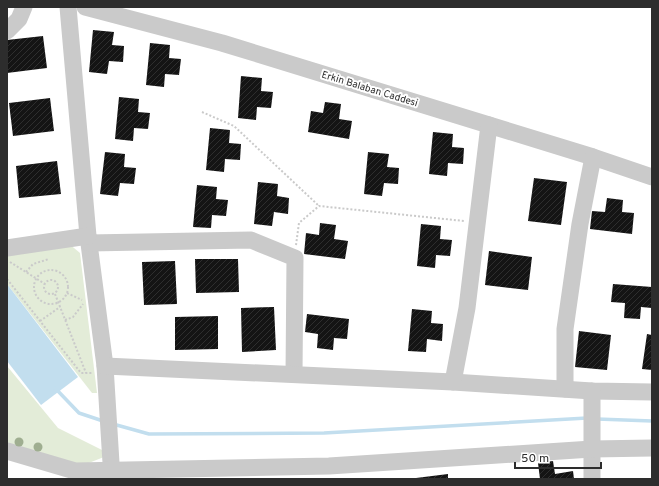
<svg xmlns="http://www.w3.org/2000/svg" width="659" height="486" viewBox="0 0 659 486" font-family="Overpass,sans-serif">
<defs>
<pattern id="building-hatch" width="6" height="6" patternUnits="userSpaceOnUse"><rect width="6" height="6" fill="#141414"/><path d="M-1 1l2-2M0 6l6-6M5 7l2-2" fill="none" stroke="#2e2e2e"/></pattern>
</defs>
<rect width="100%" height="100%" fill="#fff"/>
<g fill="#e3ecd8">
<path d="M68,243L80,253L97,393H92L7,284V252Z"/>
<path d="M7,366L58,428L102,450L104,457L81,466L7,446Z"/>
</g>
<path fill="#c2deee" d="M7,284L78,377L41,405L7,361Z"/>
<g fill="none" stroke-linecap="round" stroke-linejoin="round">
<g stroke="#c2deee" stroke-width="3.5">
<path d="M55,388L79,413L103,421"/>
<path d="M597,419L652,421"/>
<path d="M113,424L149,434L324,433L587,418"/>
</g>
</g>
<g fill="url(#building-hatch)">
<path d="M93,30L114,32L112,45L124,46L123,62L109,61L107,74L89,72Z"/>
<path d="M43,36L47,68L7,73V40Z"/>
<path d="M150,43L170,45L169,58L181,59L179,75L165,74L164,87L146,85Z"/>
<path d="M241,76L262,78L261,91L273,92L271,108L257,107L256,120L238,118Z"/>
<path d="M119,97L139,99L138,112L150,113L148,129L134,128L133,141L115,139Z"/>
<path d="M50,98L54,131L13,136L9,103Z"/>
<path d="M325,102L341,104L339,119L352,121L349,139L308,132L311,111L323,113Z"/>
<path d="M210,128L230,130L229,143L241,144L240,160L225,159L224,172L206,170Z"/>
<path d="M433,132L453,134L452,147L464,148L463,164L448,163L447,176L429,174Z"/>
<path d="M105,152L125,154L124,167L136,168L134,184L120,183L118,196L100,194Z"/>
<path d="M368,152L389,154L387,167L399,168L398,184L384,183L382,196L364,194Z"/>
<path d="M57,161L61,194L19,198L16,166Z"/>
<path d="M534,178L567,182L561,225L528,221Z"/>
<path d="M258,182L278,184L277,196L289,198L288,214L274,212L272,226L254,224Z"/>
<path d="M197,185L217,187L216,199L228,200L226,216L212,215L211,228L193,227Z"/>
<path d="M607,198L623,200L622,212L634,213L632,234L590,229L592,211L605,212Z"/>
<path d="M320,223L336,225L334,239L348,241L345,259L304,254L306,233L319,235Z"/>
<path d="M421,224L441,226L440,239L452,240L450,256L436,255L435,268L417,266Z"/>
<path d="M489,251L532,257L528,290L485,285Z"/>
<path d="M195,259H238L239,292L196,293Z"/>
<path d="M175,261L177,304L144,305L142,262Z"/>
<path d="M613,284L652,287V308L641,307L640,319L624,318L625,303L611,302Z"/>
<path d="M274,307L276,350L242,352L241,308Z"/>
<path d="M412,309L432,311L431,323L443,324L442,341L427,339L426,352L408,351Z"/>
<path d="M307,314L349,319L347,339L334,338L333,350L317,348L318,334L305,332Z"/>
<path d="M218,316V349L175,350V317Z"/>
<path d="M579,331L611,335L607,370L575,367Z"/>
<path d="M647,334L652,335V370L642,369Z"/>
<path d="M553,461L555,474L573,471L574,479H540L538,463Z"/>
<path d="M448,474V479H416V478Z"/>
</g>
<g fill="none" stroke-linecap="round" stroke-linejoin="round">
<g stroke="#cacaca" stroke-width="2" stroke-dasharray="2 2" stroke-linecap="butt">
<path d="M202,112L234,126L319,206"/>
<path d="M296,245L299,223L319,206L464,221"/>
<path d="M10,262L45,284"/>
<circle cx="51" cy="287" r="17"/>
<path d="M26,272L33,264L49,259"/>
<path d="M7,279L81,373H92"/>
<circle cx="51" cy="287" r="7"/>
<path d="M67,293L82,300"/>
<path d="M55,294L86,373"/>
<path d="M65,320L73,317L83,304"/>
<path d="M40,321L60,307"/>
</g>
<g stroke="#cacaca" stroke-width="17">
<path d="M68,7L88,236L105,366L112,479"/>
<path d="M85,7L222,43L593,157L652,177"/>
<path d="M7,31L19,19L24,7"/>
<path d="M89,243L251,240L295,258L294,374"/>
<path d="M7,248L88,236"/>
<path d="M105,366L453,382L592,391L652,392"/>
<path d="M453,382L467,308L489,125"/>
<path d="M565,389V329L580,224L593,157"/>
<path d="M592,391V479"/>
<path d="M7,451L75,471L329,466L592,449L652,448"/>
</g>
</g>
<g fill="#9fae90">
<circle cx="19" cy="442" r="4.5"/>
<circle cx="38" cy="447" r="4.5"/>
</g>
<g text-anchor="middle" stroke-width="4" stroke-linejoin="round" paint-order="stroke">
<g font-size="10" fill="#2d2d2d" stroke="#fff">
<text transform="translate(370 88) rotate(17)" y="4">Erkin Balaban Caddesi</text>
</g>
</g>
<rect width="659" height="486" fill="none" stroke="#2d2d2d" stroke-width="16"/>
<path d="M515 462v6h86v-6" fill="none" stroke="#2d2d2d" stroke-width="2"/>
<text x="521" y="462" font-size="12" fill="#2d2d2d" stroke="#ffffff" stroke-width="3" paint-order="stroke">50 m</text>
</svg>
